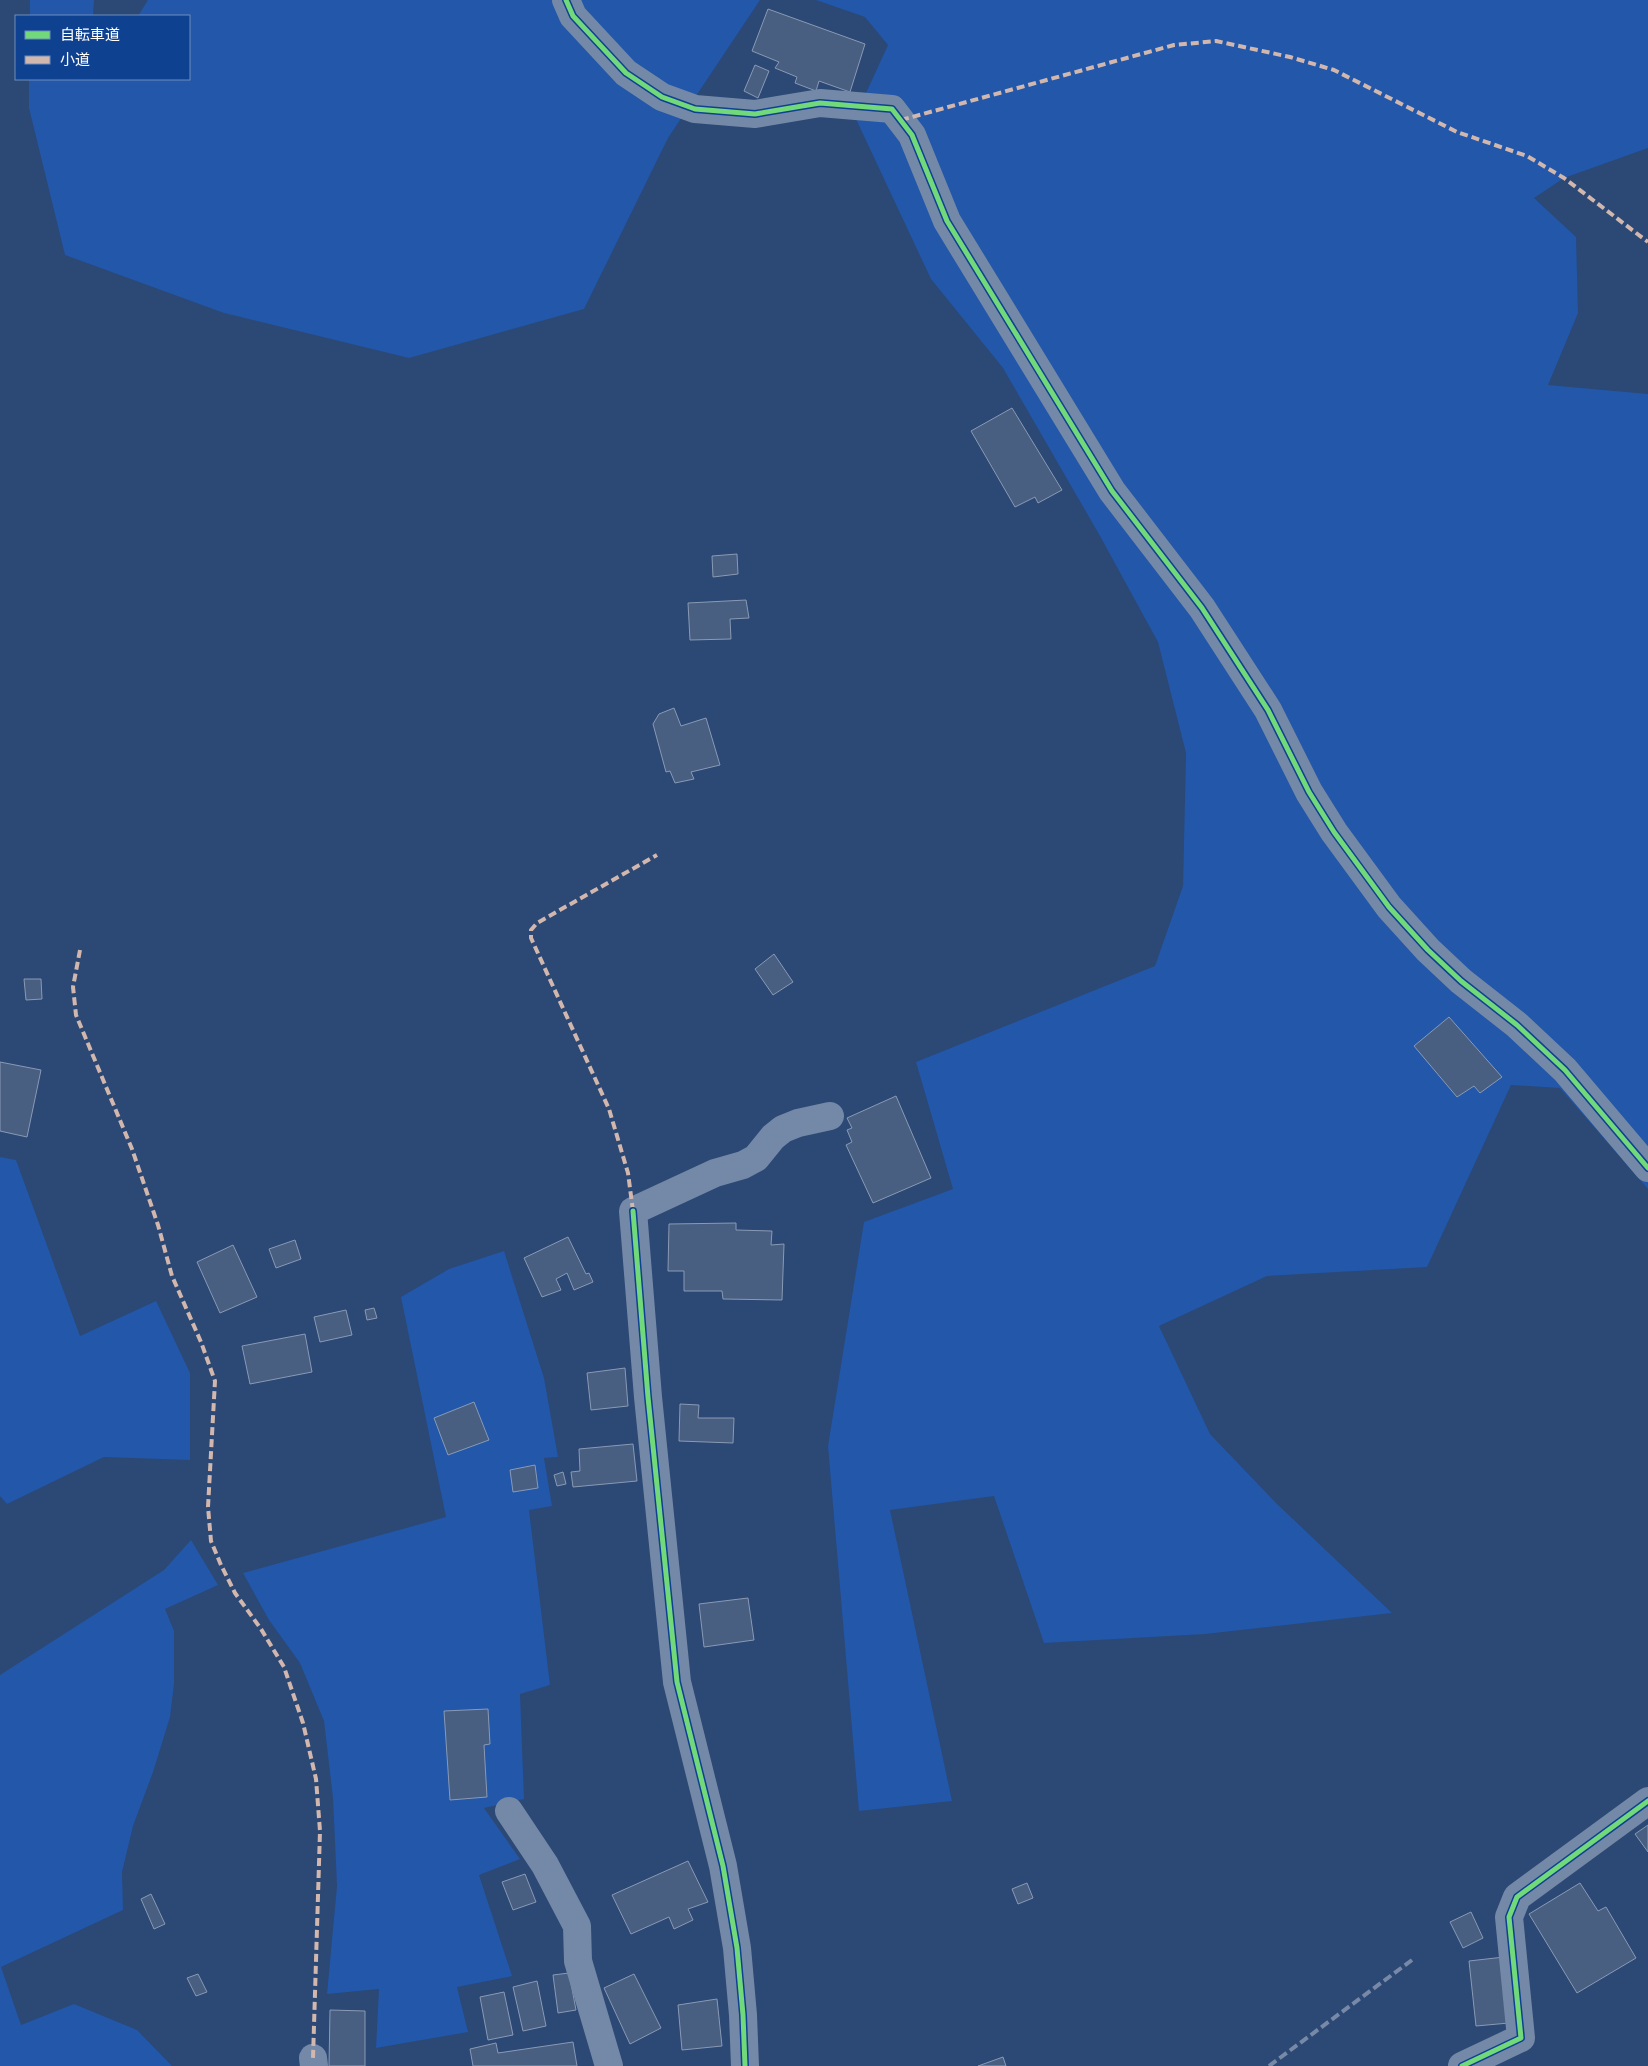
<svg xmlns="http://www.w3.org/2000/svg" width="1648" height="2066" viewBox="0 0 1648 2066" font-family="Signika,'Noto Sans JP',sans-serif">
<rect width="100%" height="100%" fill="#2c4874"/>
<g fill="#2257a9">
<path d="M30,0H94L93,16H30Z"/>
<path d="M148,0H760L668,138L584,309L409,358L224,313L65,255L29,108V79H189V16H138Z"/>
<path d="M816,0H1648V148L1564,178L1534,198L1576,237L1578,313L1548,385L1648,394V1189L1560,1088L1511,1085L1427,1267L1267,1276L1159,1326L1210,1434L1275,1502L1392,1613L1205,1634L1044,1643L994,1496L890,1510L952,1801L859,1811L828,1446L864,1222L953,1189L916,1062L1155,966L1183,886L1186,753L1158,642L1100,536L1003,368L931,279L855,117L888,45L865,17Z"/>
<path d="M0,1157L16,1160L80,1336L156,1301L190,1373V1460L104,1457L7,1504L0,1496Z"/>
<path d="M504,1251L544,1378L558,1457L544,1458L552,1506L529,1510L550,1685L520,1694L524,1799L484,1808L520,1859L479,1875L512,1976L457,1987L468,2032L376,2048L379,1989L327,1994L337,1886L333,1798L324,1721L300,1663L269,1620L243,1573L446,1517L401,1297L449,1269Z"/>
<path d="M191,1540L218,1585L165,1609L174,1631V1684L170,1717L153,1772L133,1826L122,1872L123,1910L1,1967L21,2025L74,2004L137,2030L172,2066H0V1675L164,1570Z"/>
</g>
<g fill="#485f82" stroke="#899ab5">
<path d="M768,9L865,44L850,92L819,81L816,91L795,83L797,77L775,68L779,62L752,51Z"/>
<path d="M755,65L769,71L758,98L744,91Z"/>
<path d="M1012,408L1062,490L1038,503L1035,497L1015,507L971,431Z"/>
<path d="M737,554L738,574L713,577L712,556Z"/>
<path d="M746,600L749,618L730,619L731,639L690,640L688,603Z"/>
<path d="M674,708L681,726L706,718L720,765L691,772L694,779L675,783L670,771L666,772L653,724L659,714Z"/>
<path d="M774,954L793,982L773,995L755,969Z"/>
<path d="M24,979H41L42,999L26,1000Z"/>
<path d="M1449,1017L1502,1077L1480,1093L1474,1086L1457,1097L1414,1046Z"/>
<path d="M0,1062L41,1070L27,1137L0,1131Z"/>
<path d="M896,1096L931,1178L873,1203L846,1145L852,1142L847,1130L852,1128L847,1118Z"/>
<path d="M736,1223V1230L772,1231L771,1245L784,1244L782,1300L723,1299L722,1291H684V1271H668L669,1224Z"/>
<path d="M568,1237L586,1274L589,1273L593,1282L574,1290L567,1273L556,1279L561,1290L542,1297L524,1258Z"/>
<path d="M295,1240L301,1259L276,1268L269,1249Z"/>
<path d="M233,1245L257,1297L220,1313L197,1262Z"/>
<path d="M374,1308L377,1318L367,1320L365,1310Z"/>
<path d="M346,1310L352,1335L320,1342L314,1317Z"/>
<path d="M305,1334L312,1372L250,1384L242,1346Z"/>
<path d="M625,1368L628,1406L591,1410L587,1373Z"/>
<path d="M474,1402L489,1440L448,1455L434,1418Z"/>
<path d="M680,1404L699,1405L698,1418H734L733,1443L679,1441Z"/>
<path d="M633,1444L637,1481L573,1487L571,1472L580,1471L579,1449Z"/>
<path d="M535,1465L538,1488L513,1492L510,1470Z"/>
<path d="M563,1472L566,1484L557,1486L554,1475Z"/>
<path d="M748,1598L754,1640L704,1647L699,1604Z"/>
<path d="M488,1709L490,1744L484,1745L487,1797L450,1800L444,1711Z"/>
<path d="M1648,1825V1852L1635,1834Z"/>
<path d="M688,1861L708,1902L688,1909L693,1920L674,1929L669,1917L631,1934L612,1895Z"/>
<path d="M525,1874L536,1902L513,1910L502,1882Z"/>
<path d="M1027,1883L1033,1898L1018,1904L1012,1889Z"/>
<path d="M1580,1883L1598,1911L1606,1907L1636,1958L1577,1993L1529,1914Z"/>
<path d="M151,1894L165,1924L154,1929L141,1899Z"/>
<path d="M1471,1912L1483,1938L1463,1948L1450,1922Z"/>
<path d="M1504,1957L1509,2023L1476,2026L1469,1961Z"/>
<path d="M569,1973L576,2010L558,2013L553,1975Z"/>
<path d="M198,1974L207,1992L196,1996L187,1978Z"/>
<path d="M634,1974L661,2028L630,2044L604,1988Z"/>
<path d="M537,1981L546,2026L523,2031L513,1987Z"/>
<path d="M504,1992L513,2035L488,2040L480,1997Z"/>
<path d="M717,1999L722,2046L682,2050L678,2005Z"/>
<path d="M330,2010L365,2011V2066H329Z"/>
<path d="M573,2042L577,2066H473L470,2049L496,2043L498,2053Z"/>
<path d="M1003,2057L1006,2066H978Z"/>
</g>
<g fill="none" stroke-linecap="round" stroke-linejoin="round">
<g stroke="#7489a7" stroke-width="28">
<path d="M566,0L573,16L626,73L662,97L695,109L755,114L820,103L892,109L912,135L947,221L1112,491L1202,608L1268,710L1309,792L1334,832L1389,907L1428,950L1461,981L1517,1025L1565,1070L1648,1168"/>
<path d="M509,1811L545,1865L577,1926L578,1961L609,2066"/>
<path d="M313,2058L314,2066"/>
<path d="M745,2066L743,2015L737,1948L723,1866L677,1682L648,1397L633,1211L715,1173L743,1165L756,1158L773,1137L783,1129L798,1123L830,1116"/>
<path d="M1462,2066L1521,2038L1509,1917L1517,1897L1648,1801"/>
</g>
<path stroke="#7789a7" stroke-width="4" stroke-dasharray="9 4" stroke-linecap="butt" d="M1269,2066L1412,1960"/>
<g stroke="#d1b7ad" stroke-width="4" stroke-dasharray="8 4" stroke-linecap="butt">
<path d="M901,120L1174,45L1216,41L1290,57L1334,70L1457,132L1527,156L1564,178L1648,242"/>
<path d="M80,950L73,987L76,1015L132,1149L158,1225L172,1276L201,1342L215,1381L208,1507L211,1541L221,1565L235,1593L261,1629L284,1667L303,1723L316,1779L320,1831L313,2058"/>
<path d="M633,1211L628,1173L609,1109L531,938V930L537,923L657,855"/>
</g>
<defs>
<g id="cycleway">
<path d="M566,0L573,16L626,73L662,97L695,109L755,114L820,103L892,109L912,135L947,221L1112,491L1202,608L1268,710L1309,792L1334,832L1389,907L1428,950L1461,981L1517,1025L1565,1070L1648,1168"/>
<path d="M633,1211L648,1397L677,1682L723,1866L737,1948L743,2015L745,2066"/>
<path d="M1462,2066L1521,2038L1509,1917L1517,1897L1648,1801"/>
</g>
</defs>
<use href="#cycleway" stroke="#0f4191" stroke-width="8"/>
<use href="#cycleway" stroke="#71d979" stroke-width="5"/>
</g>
<rect x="15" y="15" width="175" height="65" fill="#0f4191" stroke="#6f8dbd"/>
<rect x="25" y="31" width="25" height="8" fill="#71d979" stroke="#6f8dbd"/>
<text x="60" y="40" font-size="15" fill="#ffffff">自転車道</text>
<rect x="25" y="56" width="25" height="8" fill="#d1b7ad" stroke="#6f8dbd"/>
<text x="60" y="65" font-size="15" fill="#ffffff">小道</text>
</svg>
